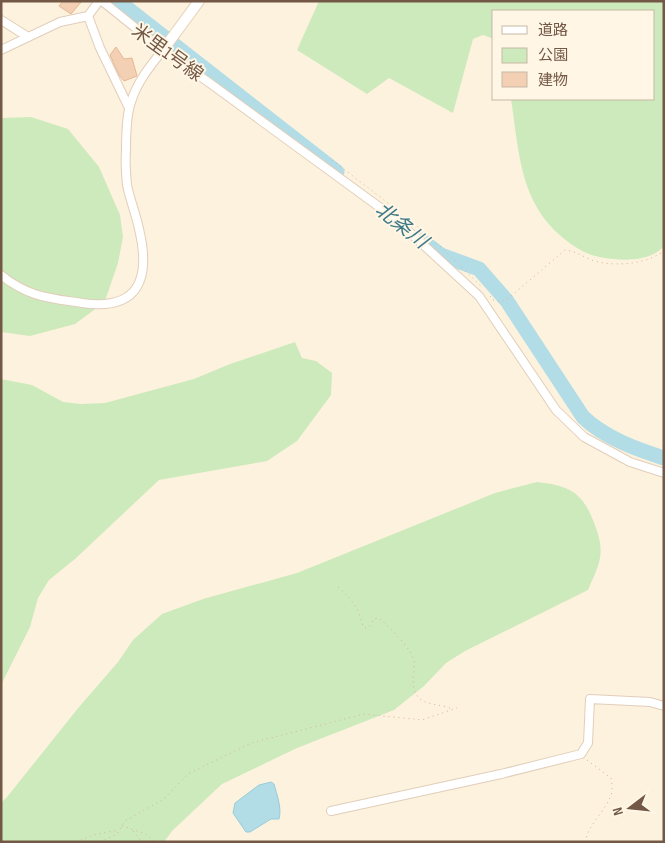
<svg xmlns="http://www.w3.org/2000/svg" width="665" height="843" viewBox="0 0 665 843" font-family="'Sofia Sans Condensed','Noto Sans JP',sans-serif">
<rect width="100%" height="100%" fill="#fdf2de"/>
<g fill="#cdeabc">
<path d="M319,1H664V246C653,259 631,261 614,259C591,257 581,252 563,238C519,202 519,150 511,99H654V11H494V39L483,35L473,39L453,113L389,78L367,94L297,50Z"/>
<path d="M31,117L68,129L99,167L120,215L123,237L118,263L106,298L94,310L75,324L30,336L1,332V118Z"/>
<path d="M295,342L302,358L316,361L332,373L331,395L297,441L267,461L159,480L75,559L49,580L38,598L30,627L1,685V379L32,385L63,402L81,404L105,403L194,379L230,364Z"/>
<path d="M537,482C573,486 584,494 596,528C599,537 602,547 600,558C598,569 592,580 588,590L465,651L446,663L424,686L394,710L297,748L222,784L172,831L164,842H1V803L7,797L79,707L118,662L133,640L162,614L203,599L297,573L495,493Z"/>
</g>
<path fill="#b2dde7" stroke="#98ccd9" d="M271,782L274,784C277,795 282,808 279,819H271L250,832H246L233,813L235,803L259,785Z"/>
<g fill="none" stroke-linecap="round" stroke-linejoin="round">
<g stroke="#b2dde7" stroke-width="15">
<path d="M118,1L337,172"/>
<path d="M421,240L441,255L479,269L507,301L583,417C605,438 636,449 664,458"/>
</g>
</g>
<g fill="#f3d0b4" stroke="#e7b794">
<path d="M63,1H82L71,14L59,6Z"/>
<path d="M116,47L124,59L132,58L137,76L124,81L119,75L110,55Z"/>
</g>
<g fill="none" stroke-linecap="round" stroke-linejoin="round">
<defs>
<g id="street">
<path d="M102,1L163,50L211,84L393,217L479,296L556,410L584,437L630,462L664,473"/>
<path d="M88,16L100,48L129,108"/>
<path d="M1,20L28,37"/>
<path d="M1,50L60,22L88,16L99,1"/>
<path d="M1,275C28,297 49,298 82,303C139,311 151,279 139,229C136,214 130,200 127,185C126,174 125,162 126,151C126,138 127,113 131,102C137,82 150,66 163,50"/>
<path d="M331,811L501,774L581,754L588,743L590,699L650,702L664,706"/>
</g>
<path id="secondary" d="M163,50L199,1"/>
</defs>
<use href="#street" stroke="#e1ceba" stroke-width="10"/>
<use href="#secondary" stroke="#e8d1b9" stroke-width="12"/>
<g stroke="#d8b398" stroke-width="1" stroke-dasharray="1 4" stroke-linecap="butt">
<path d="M332,160L393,207"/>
<path d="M410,220L442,248L482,287"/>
<path d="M490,296L493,300L501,302L510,297L565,250C575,251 582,256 591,260C613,267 645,265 664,251"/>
<path d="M338,587C347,595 354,602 359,613C361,619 361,623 365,628L369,627L374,619L379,618C389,627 410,647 414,660C415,666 413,674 413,680C413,704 429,703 448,707L451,709"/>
<path d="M122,826L146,834L155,842"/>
<path d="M133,831L142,842"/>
<path d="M76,842L93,835L118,830"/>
<path d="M100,842L117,834L125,821L164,799L188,774L251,743L364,714L422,720L457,708"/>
<path d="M585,842C589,823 605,812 611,795C613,790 612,783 611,778L587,760"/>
</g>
<use href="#street" stroke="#fff" stroke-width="8"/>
<use href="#secondary" stroke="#fff" stroke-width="10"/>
</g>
<g text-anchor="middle" stroke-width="4" stroke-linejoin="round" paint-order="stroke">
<g font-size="19" fill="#735845" stroke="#fff6e5">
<text transform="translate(168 52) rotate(36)" y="7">米里1号線</text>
</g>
<g font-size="20" font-style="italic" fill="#3e7988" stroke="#fff6e5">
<text transform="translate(402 225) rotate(38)" y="7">北条川</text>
</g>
</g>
<rect width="665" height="843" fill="none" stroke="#735845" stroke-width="5"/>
<rect x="492" y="10" width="162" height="90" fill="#fff6e5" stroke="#c7b7a5"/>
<rect x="502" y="26" width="25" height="8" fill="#ffffff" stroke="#c7b7a5"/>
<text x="538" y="35" font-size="15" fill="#735845">道路</text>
<rect x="502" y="48" width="25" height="15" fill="#cdeabc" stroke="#c7b7a5"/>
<text x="538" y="60" font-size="15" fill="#735845">公園</text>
<rect x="502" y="72" width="25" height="15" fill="#f3d0b4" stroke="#c7b7a5"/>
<text x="538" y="85" font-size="15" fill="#735845">建物</text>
<g transform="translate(630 808) rotate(254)" stroke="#fff6e5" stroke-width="4" paint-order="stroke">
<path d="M0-4L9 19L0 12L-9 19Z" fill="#735845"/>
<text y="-8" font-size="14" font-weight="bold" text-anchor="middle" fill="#735845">N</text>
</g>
</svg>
